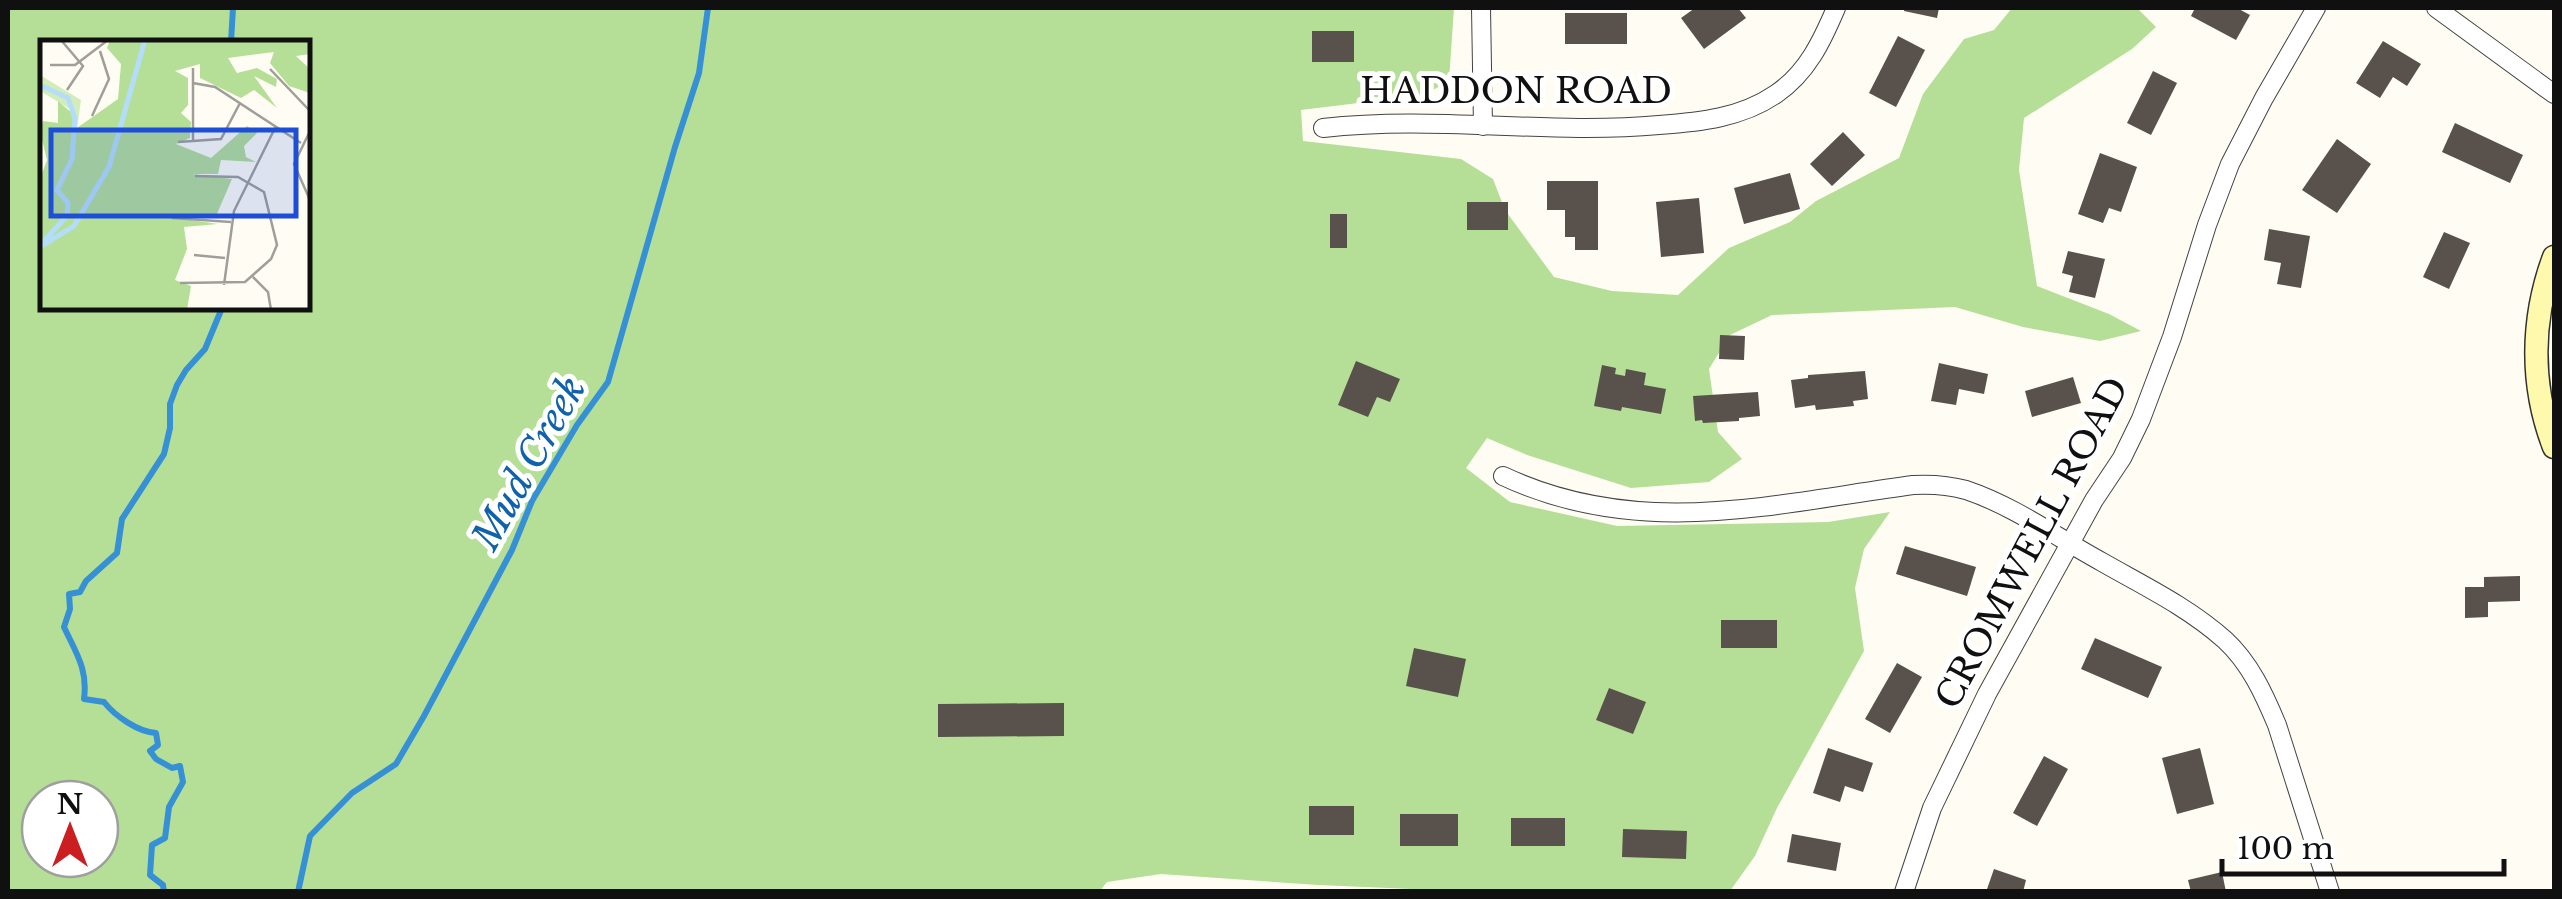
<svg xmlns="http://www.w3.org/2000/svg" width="2562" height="899" viewBox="0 0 2562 899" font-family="'Libre Baskerville',serif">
<rect width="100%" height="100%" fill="#fffdf3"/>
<path fill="#b5df97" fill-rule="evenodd" d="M8,8H1454L1449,81L1424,95L1301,110L1303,141L1461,159L1493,179L1505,210L1554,277L1612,291L1678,295L1729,248L1790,222L1816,201L1899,158L1923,94L1964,39L1994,30L2012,8H2137L2156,27L2132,49L2024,118L2019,170L2037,286L2109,314L2141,331L2100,341L2023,327L1955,307L1772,315L1730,335L1709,369L1718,432L1742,459L1709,482L1631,488L1527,455L1487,438L1466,468L1510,502L1617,526L1828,522L1890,512L1864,549L1855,588L1864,651L1777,808L1755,856L1730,891H1458L1318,885L1161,874L1107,882L1099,892L8,891ZM42,42H308V308H42ZM40,799H100V859H40Z"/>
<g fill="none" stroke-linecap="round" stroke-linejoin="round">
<g stroke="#3690d6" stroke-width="6">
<path d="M231,42L233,8"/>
<path d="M164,892L163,885L150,875L152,845L165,838L169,807L183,782L180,766L172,768L156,759L150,751L158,745L156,733C138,732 115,716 104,702L84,699C88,669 76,653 64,627L70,609L69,594L80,592L86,581L117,553L122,519L164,454L170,428V404L177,385L186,370L205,349L222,308"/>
<path d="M298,892L310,836L352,793L396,764L424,716L512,550L532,501L577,425L608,382L675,147L699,73L708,8"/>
</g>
</g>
<g fill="#59514b">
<path d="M1695,8H1738L1746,18L1704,49L1681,18Z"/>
<path d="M1904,8H1939L1937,18L1904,11Z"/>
<path d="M2195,8H2237L2250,15L2236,40L2191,16Z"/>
<rect x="1565" y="13" width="62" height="31"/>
<rect x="1312" y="31" width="42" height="31"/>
<path d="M1898,36L1925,50L1896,107L1869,93Z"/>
<path d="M2383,41L2421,64L2407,86L2393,77L2380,98L2356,83Z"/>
<path d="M2153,71L2177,83L2151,135L2127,123Z"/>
<path d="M2455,123L2523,155L2510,183L2442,152Z"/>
<path d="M1843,132L1865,155L1832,186L1810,164Z"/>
<path d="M2337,139L2371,164L2337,213L2302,190Z"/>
<path d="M2100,153L2137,167L2121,212L2109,208L2103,223L2078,214Z"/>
<path d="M1790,173L1800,209L1744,224L1734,188Z"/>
<path d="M1547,181H1598V250H1575V237H1565V210H1547Z"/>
<path d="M1699,198L1704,253L1661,257L1656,202Z"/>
<rect x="1467" y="202" width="41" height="28"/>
<rect x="1330" y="214" width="17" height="34"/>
<path d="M2269,229L2310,236L2301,288L2277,284L2281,263L2264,260Z"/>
<path d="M2444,232L2470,243L2449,289L2423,277Z"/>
<path d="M2068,251L2105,259L2095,298L2069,292L2073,276L2062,273Z"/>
<path d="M1720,335L1745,336L1744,360L1719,359Z"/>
<path d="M1356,361L1400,379L1390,402L1377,397L1368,417L1338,405Z"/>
<path d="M1939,363L1988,374L1984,394L1959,389L1956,405L1931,401Z"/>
<path d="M1602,365L1616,368L1615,374L1625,376L1626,369L1646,373L1644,385L1666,389L1661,414L1622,407L1621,411L1594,406Z"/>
<path d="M1865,371L1868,399L1853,401L1854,406L1816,410L1815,405L1795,408L1791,380L1808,378V375Z"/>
<path d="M2073,377L2081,403L2032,417L2025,391Z"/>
<path d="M1758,392L1760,416L1739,418V421L1703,423L1702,420L1695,421L1693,396Z"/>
<path d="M1905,546L1976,567L1967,596L1896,574Z"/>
<path d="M2520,576V601L2488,602V617L2465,618V587H2484V577Z"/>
<rect x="1721" y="620" width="56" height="28"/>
<path d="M2095,638L2162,667L2148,698L2081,669Z"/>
<path d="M1414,648L1466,659L1458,697L1406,686Z"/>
<path d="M1897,663L1922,677L1890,733L1865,719Z"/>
<path d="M1609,688L1646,702L1633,734L1596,720Z"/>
<path d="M1064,703V736L938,737V704Z"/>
<path d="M1828,748L1873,763L1863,792L1845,786L1840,802L1813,793Z"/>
<path d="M2200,748L2214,804L2177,814L2162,758Z"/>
<path d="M2044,756L2068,769L2037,826L2013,813Z"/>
<rect x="1309" y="806" width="45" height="29"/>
<rect x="1400" y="814" width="58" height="32"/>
<rect x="1511" y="818" width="54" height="28"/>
<path d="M1623,829L1687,831L1686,859L1622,857Z"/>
<path d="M1792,834L1841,843L1836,871L1787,862Z"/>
<path d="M1994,869L2026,880L2023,892H1986Z"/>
<path d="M2222,872L2226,892H2191L2188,880Z"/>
</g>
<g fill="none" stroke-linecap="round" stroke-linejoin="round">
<defs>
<g id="street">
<path d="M1481,8L1483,126"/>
<path d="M2436,8L2554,94"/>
<path d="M1323,128C1434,115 1548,135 1659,125C1700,122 1741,118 1776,94C1807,73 1822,41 1836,8"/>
<path d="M1503,476C1639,540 1773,504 1913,485C1931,484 1948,485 1966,490C2014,506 2058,538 2102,562C2144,586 2188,607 2225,640C2250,663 2264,694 2277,725L2330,892"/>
<path d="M1904,892L1932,808L1987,694L2094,500L2122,458L2141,419L2172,337L2207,225L2230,164L2264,98L2316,8"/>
</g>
<path id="secondary" d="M2554,257C2531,319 2530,385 2554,447"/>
</defs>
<use href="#street" stroke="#434343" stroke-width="20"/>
<use href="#secondary" stroke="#323232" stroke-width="25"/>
<use href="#street" stroke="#fff" stroke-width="18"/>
<use href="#secondary" stroke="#fff9ae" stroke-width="22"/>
</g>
<g text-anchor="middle" stroke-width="10" stroke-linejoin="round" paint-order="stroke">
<g font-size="35" fill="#101010" stroke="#fff">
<text x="1516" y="103">HADDON ROAD</text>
<text transform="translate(2032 543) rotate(-62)" y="12">CROMWELL ROAD</text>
</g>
<g font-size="38" font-style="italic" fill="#0f62ab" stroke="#fff">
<text transform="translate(529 463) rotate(-61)" y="13">Mud Creek</text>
</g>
</g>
<g transform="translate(40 40)">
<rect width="270" height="270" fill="#fffdf3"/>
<path d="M0,35L41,60L36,97H28L30,69L0,51Z" fill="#d2edb9"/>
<path d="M70,0H270V14L256,16L270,29V53L249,46L230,23L234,12L188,18L197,33L217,28L237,39L236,47L214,36L237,68L214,50L201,58L160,38V24L135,31L148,38V65L141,73L151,82L150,98L136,104L171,118L207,86L217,93L204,106L206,117L216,122L181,120L178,134H152L192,139L176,176L116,175L178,184L144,187L147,209L135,240L151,246L147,270H0V139L7,120L0,91L3,81L18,83V61L32,73L34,90L78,59L81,24L67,8Z" fill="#b5df97"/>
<path fill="none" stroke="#b4ddfa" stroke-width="5" d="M0,45L28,58L35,78L32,119L17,150L28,163L27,176L2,203M0,207L34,186L69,127L105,0"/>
<path fill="none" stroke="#9f9e98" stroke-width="2.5" d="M21,0L43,26L27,50M10,25H35L68,0M153,28V102M230,29L270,71M153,43L175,47L261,103M52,76L69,39L60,11M270,91L254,124L270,160M138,102L181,99L200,63M132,178L191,182M154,215L185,218M213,237L228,252L231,270M140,243L205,242L231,219L237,205L224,152L198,137L155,136M184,245L194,171L236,86"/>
<path fill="#1d4ed8" fill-opacity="0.15" stroke="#1d4ed8" stroke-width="5" d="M11,90H256V176H11Z"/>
<rect width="270" height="270" fill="none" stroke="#101010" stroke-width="5"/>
</g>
<rect width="2562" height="899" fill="none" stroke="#101010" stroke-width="20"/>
<g transform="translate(70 829)"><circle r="48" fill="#ffffff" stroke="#9f9f9f" stroke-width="2.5"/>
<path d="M0-8L18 38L0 25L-18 38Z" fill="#ca1e20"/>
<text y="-15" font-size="28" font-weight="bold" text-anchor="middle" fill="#101010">N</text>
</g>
<path d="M2222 859v15h282v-15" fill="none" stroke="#101010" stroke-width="5"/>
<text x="2237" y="859" font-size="30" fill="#101010" stroke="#ffffff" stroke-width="8" paint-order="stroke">100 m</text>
</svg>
